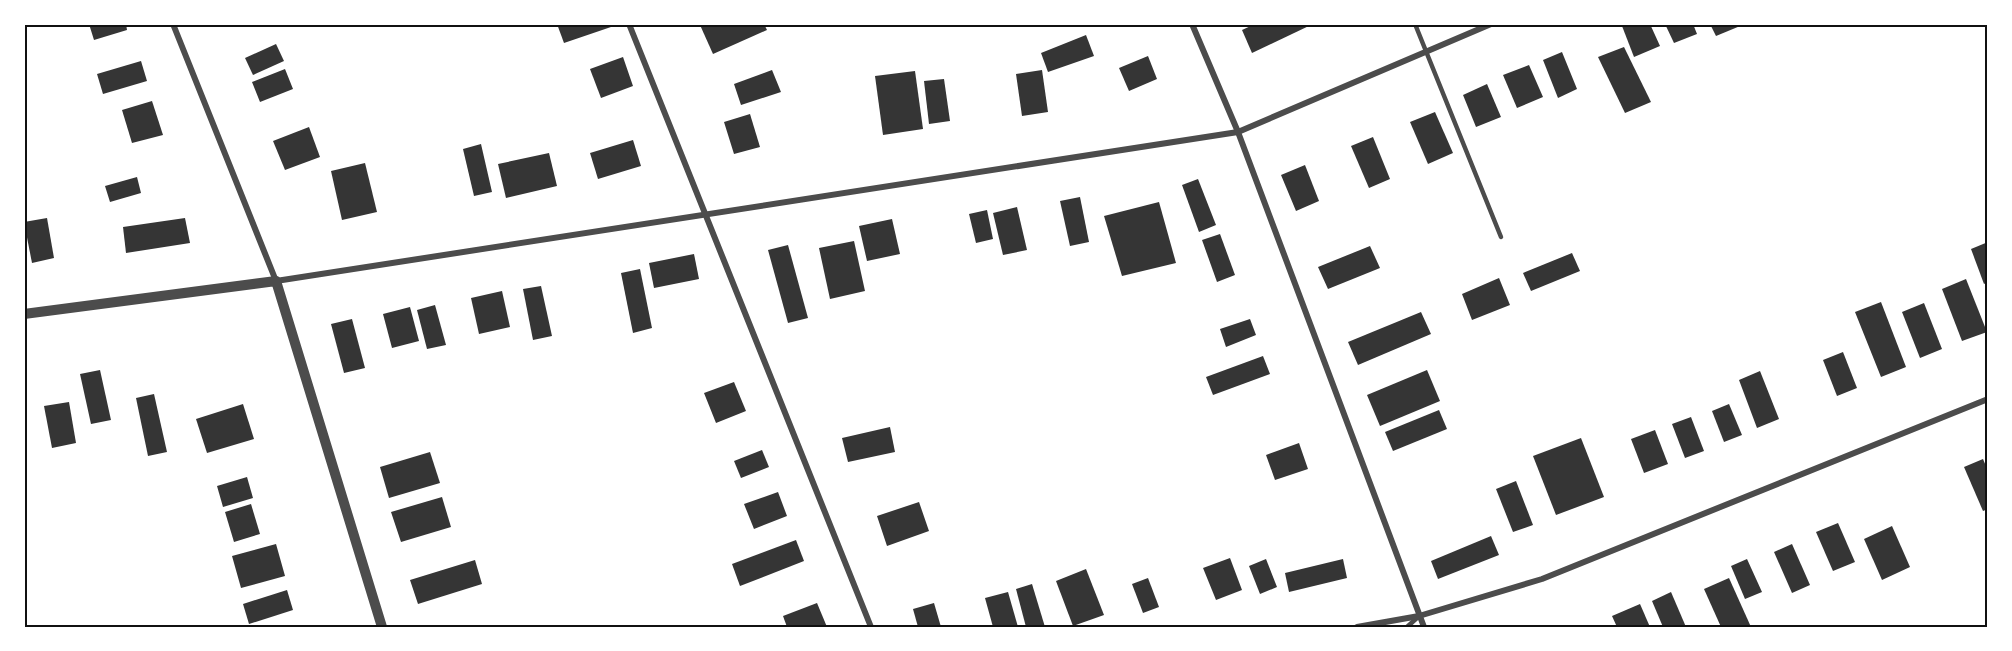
<svg xmlns="http://www.w3.org/2000/svg" width="2012" height="651" viewBox="0 0 2012 651" font-family="Montserrat,sans-serif">
<rect width="100%" height="100%" fill="#fff"/>
<g fill="#353535">
<path d="M89,24H126L127,30L94,40Z"/>
<path d="M557,24H610L611,27L564,43Z"/>
<path d="M764,24L767,30L713,54L700,25Z"/>
<path d="M1255,24H1313L1252,53L1242,30Z"/>
<path d="M1628,24H1650L1660,46L1634,57L1622,26Z"/>
<path d="M1665,24H1693L1697,34L1674,43Z"/>
<path d="M1710,24H1745L1716,36Z"/>
<path d="M1086,35L1094,56L1048,72L1041,53Z"/>
<path d="M276,44L284,61L253,75L245,58Z"/>
<path d="M1624,47L1651,102L1625,113L1598,57Z"/>
<path d="M1562,52L1577,89L1558,98L1543,60Z"/>
<path d="M1148,56L1157,79L1129,91L1119,68Z"/>
<path d="M623,57L633,86L601,98L590,69Z"/>
<path d="M141,61L147,81L103,94L97,74Z"/>
<path d="M1529,65L1543,97L1517,108L1503,75Z"/>
<path d="M285,69L293,89L260,102L252,82Z"/>
<path d="M772,70L781,92L741,105L734,84Z"/>
<path d="M1042,70L1048,112L1022,116L1016,74Z"/>
<path d="M915,71L923,129L883,135L875,76Z"/>
<path d="M944,79L950,121L929,124L924,81Z"/>
<path d="M1487,84L1501,117L1476,127L1463,95Z"/>
<path d="M152,101L163,135L132,143L122,110Z"/>
<path d="M1435,112L1453,153L1428,164L1410,122Z"/>
<path d="M750,114L760,147L734,154L724,122Z"/>
<path d="M309,127L320,157L285,170L273,141Z"/>
<path d="M1373,137L1390,179L1369,188L1351,146Z"/>
<path d="M633,140L641,166L598,179L590,153Z"/>
<path d="M481,144L492,192L474,196L463,149Z"/>
<path d="M549,153L557,186L506,198L498,164Z"/>
<path d="M365,163L377,212L342,220L331,171Z"/>
<path d="M1305,165L1319,201L1296,211L1281,175Z"/>
<path d="M137,177L141,193L110,202L105,186Z"/>
<path d="M1198,179L1216,225L1199,232L1182,185Z"/>
<path d="M1080,197L1089,242L1070,246L1060,201Z"/>
<path d="M1159,202L1176,263L1122,276L1104,216Z"/>
<path d="M1017,207L1027,250L1003,255L993,213Z"/>
<path d="M987,210L993,239L976,243L969,214Z"/>
<path d="M47,218L54,258L32,263L24,222Z"/>
<path d="M185,218L190,243L126,253L123,227Z"/>
<path d="M892,219L900,254L867,261L859,226Z"/>
<path d="M1220,234L1235,275L1217,282L1202,240Z"/>
<path d="M854,241L865,291L830,299L819,248Z"/>
<path d="M1988,242V282L1984,284L1971,249Z"/>
<path d="M788,245L808,318L788,323L768,250Z"/>
<path d="M1370,246L1380,268L1328,289L1318,267Z"/>
<path d="M1572,253L1580,271L1531,291L1523,273Z"/>
<path d="M694,254L699,279L654,288L649,263Z"/>
<path d="M640,269L652,328L633,333L621,273Z"/>
<path d="M1499,278L1510,305L1472,320L1462,294Z"/>
<path d="M1966,279L1987,332L1962,341L1942,289Z"/>
<path d="M541,286L552,336L533,340L523,289Z"/>
<path d="M502,291L510,327L479,334L471,298Z"/>
<path d="M1881,302L1906,367L1881,377L1855,312Z"/>
<path d="M1924,303L1942,349L1920,358L1902,312Z"/>
<path d="M435,305L446,345L427,349L417,310Z"/>
<path d="M410,307L419,341L392,348L383,314Z"/>
<path d="M1421,312L1431,334L1358,365L1348,342Z"/>
<path d="M352,319L365,368L344,373L331,324Z"/>
<path d="M1250,319L1256,335L1226,347L1220,329Z"/>
<path d="M1843,352L1857,388L1837,396L1823,360Z"/>
<path d="M1263,356L1270,374L1213,395L1206,377Z"/>
<path d="M100,370L111,420L91,424L80,374Z"/>
<path d="M1427,370L1440,401L1380,426L1367,395Z"/>
<path d="M1760,371L1779,419L1757,428L1739,380Z"/>
<path d="M734,382L746,411L716,423L704,393Z"/>
<path d="M154,394L167,452L148,456L136,398Z"/>
<path d="M69,402L76,443L52,448L44,406Z"/>
<path d="M243,404L254,439L207,453L196,419Z"/>
<path d="M1729,404L1742,435L1724,442L1712,411Z"/>
<path d="M1439,410L1447,429L1393,451L1385,432Z"/>
<path d="M1691,417L1704,451L1685,458L1672,424Z"/>
<path d="M890,427L895,452L848,462L842,438Z"/>
<path d="M1655,430L1668,464L1644,473L1631,439Z"/>
<path d="M1581,438L1604,497L1556,515L1533,456Z"/>
<path d="M1299,443L1308,469L1275,480L1266,455Z"/>
<path d="M762,450L769,467L741,478L734,461Z"/>
<path d="M430,452L440,483L389,498L380,467Z"/>
<path d="M1983,459L1988,471V509L1983,511L1964,467Z"/>
<path d="M247,477L253,498L223,507L217,486Z"/>
<path d="M1516,481L1533,525L1513,532L1496,489Z"/>
<path d="M778,492L787,516L754,529L744,504Z"/>
<path d="M442,497L451,527L401,542L391,512Z"/>
<path d="M919,502L929,531L887,546L877,516Z"/>
<path d="M251,504L260,534L234,542L225,512Z"/>
<path d="M1838,523L1855,562L1833,571L1816,532Z"/>
<path d="M1892,526L1910,567L1882,580L1864,539Z"/>
<path d="M1491,536L1499,555L1438,579L1431,561Z"/>
<path d="M796,540L804,561L740,586L732,564Z"/>
<path d="M276,544L285,576L241,588L232,556Z"/>
<path d="M1792,544L1810,585L1792,593L1774,552Z"/>
<path d="M1230,558L1242,590L1216,600L1203,568Z"/>
<path d="M1266,559L1277,587L1260,594L1249,566Z"/>
<path d="M1343,559L1347,578L1289,592L1285,573Z"/>
<path d="M1747,559L1762,592L1745,599L1731,566Z"/>
<path d="M475,560L482,584L418,604L410,580Z"/>
<path d="M1086,569L1104,615L1073,626L1056,581Z"/>
<path d="M1148,578L1159,607L1143,613L1132,584Z"/>
<path d="M1729,578L1751,627H1721L1704,589Z"/>
<path d="M1032,584L1045,627H1026L1016,589Z"/>
<path d="M287,590L293,610L249,624L243,604Z"/>
<path d="M1008,592L1018,627H993L985,598Z"/>
<path d="M1671,592L1686,627H1663L1652,601Z"/>
<path d="M817,603L827,627H787L783,616Z"/>
<path d="M934,603L941,627H918L913,609Z"/>
<path d="M1640,604L1650,627H1617L1612,616Z"/>
</g>
<g fill="none" stroke-linecap="round" stroke-linejoin="round">
<g stroke="#4c4c4c" stroke-width="4.5">
<path d="M1415,24L1501,237"/>
<path d="M1407,627L1418,617"/>
</g>
<g stroke="#4c4c4c" stroke-width="6">
<path d="M173,24L276,281L1238,132L1491,24"/>
<path d="M629,24L871,627"/>
<path d="M1192,24L1238,132L1424,627"/>
<path d="M1357,627L1419,616L1542,579L1988,399"/>
</g>
<path stroke="#4c4c4c" stroke-width="10" d="M24,314L276,281L382,627"/>
</g>
<rect width="2012" height="651" fill="none" stroke="#ffffff" stroke-width="51"/>
<rect x="26" y="26" width="1960" height="600" fill="none" stroke="#111" stroke-width="2"/>
</svg>
